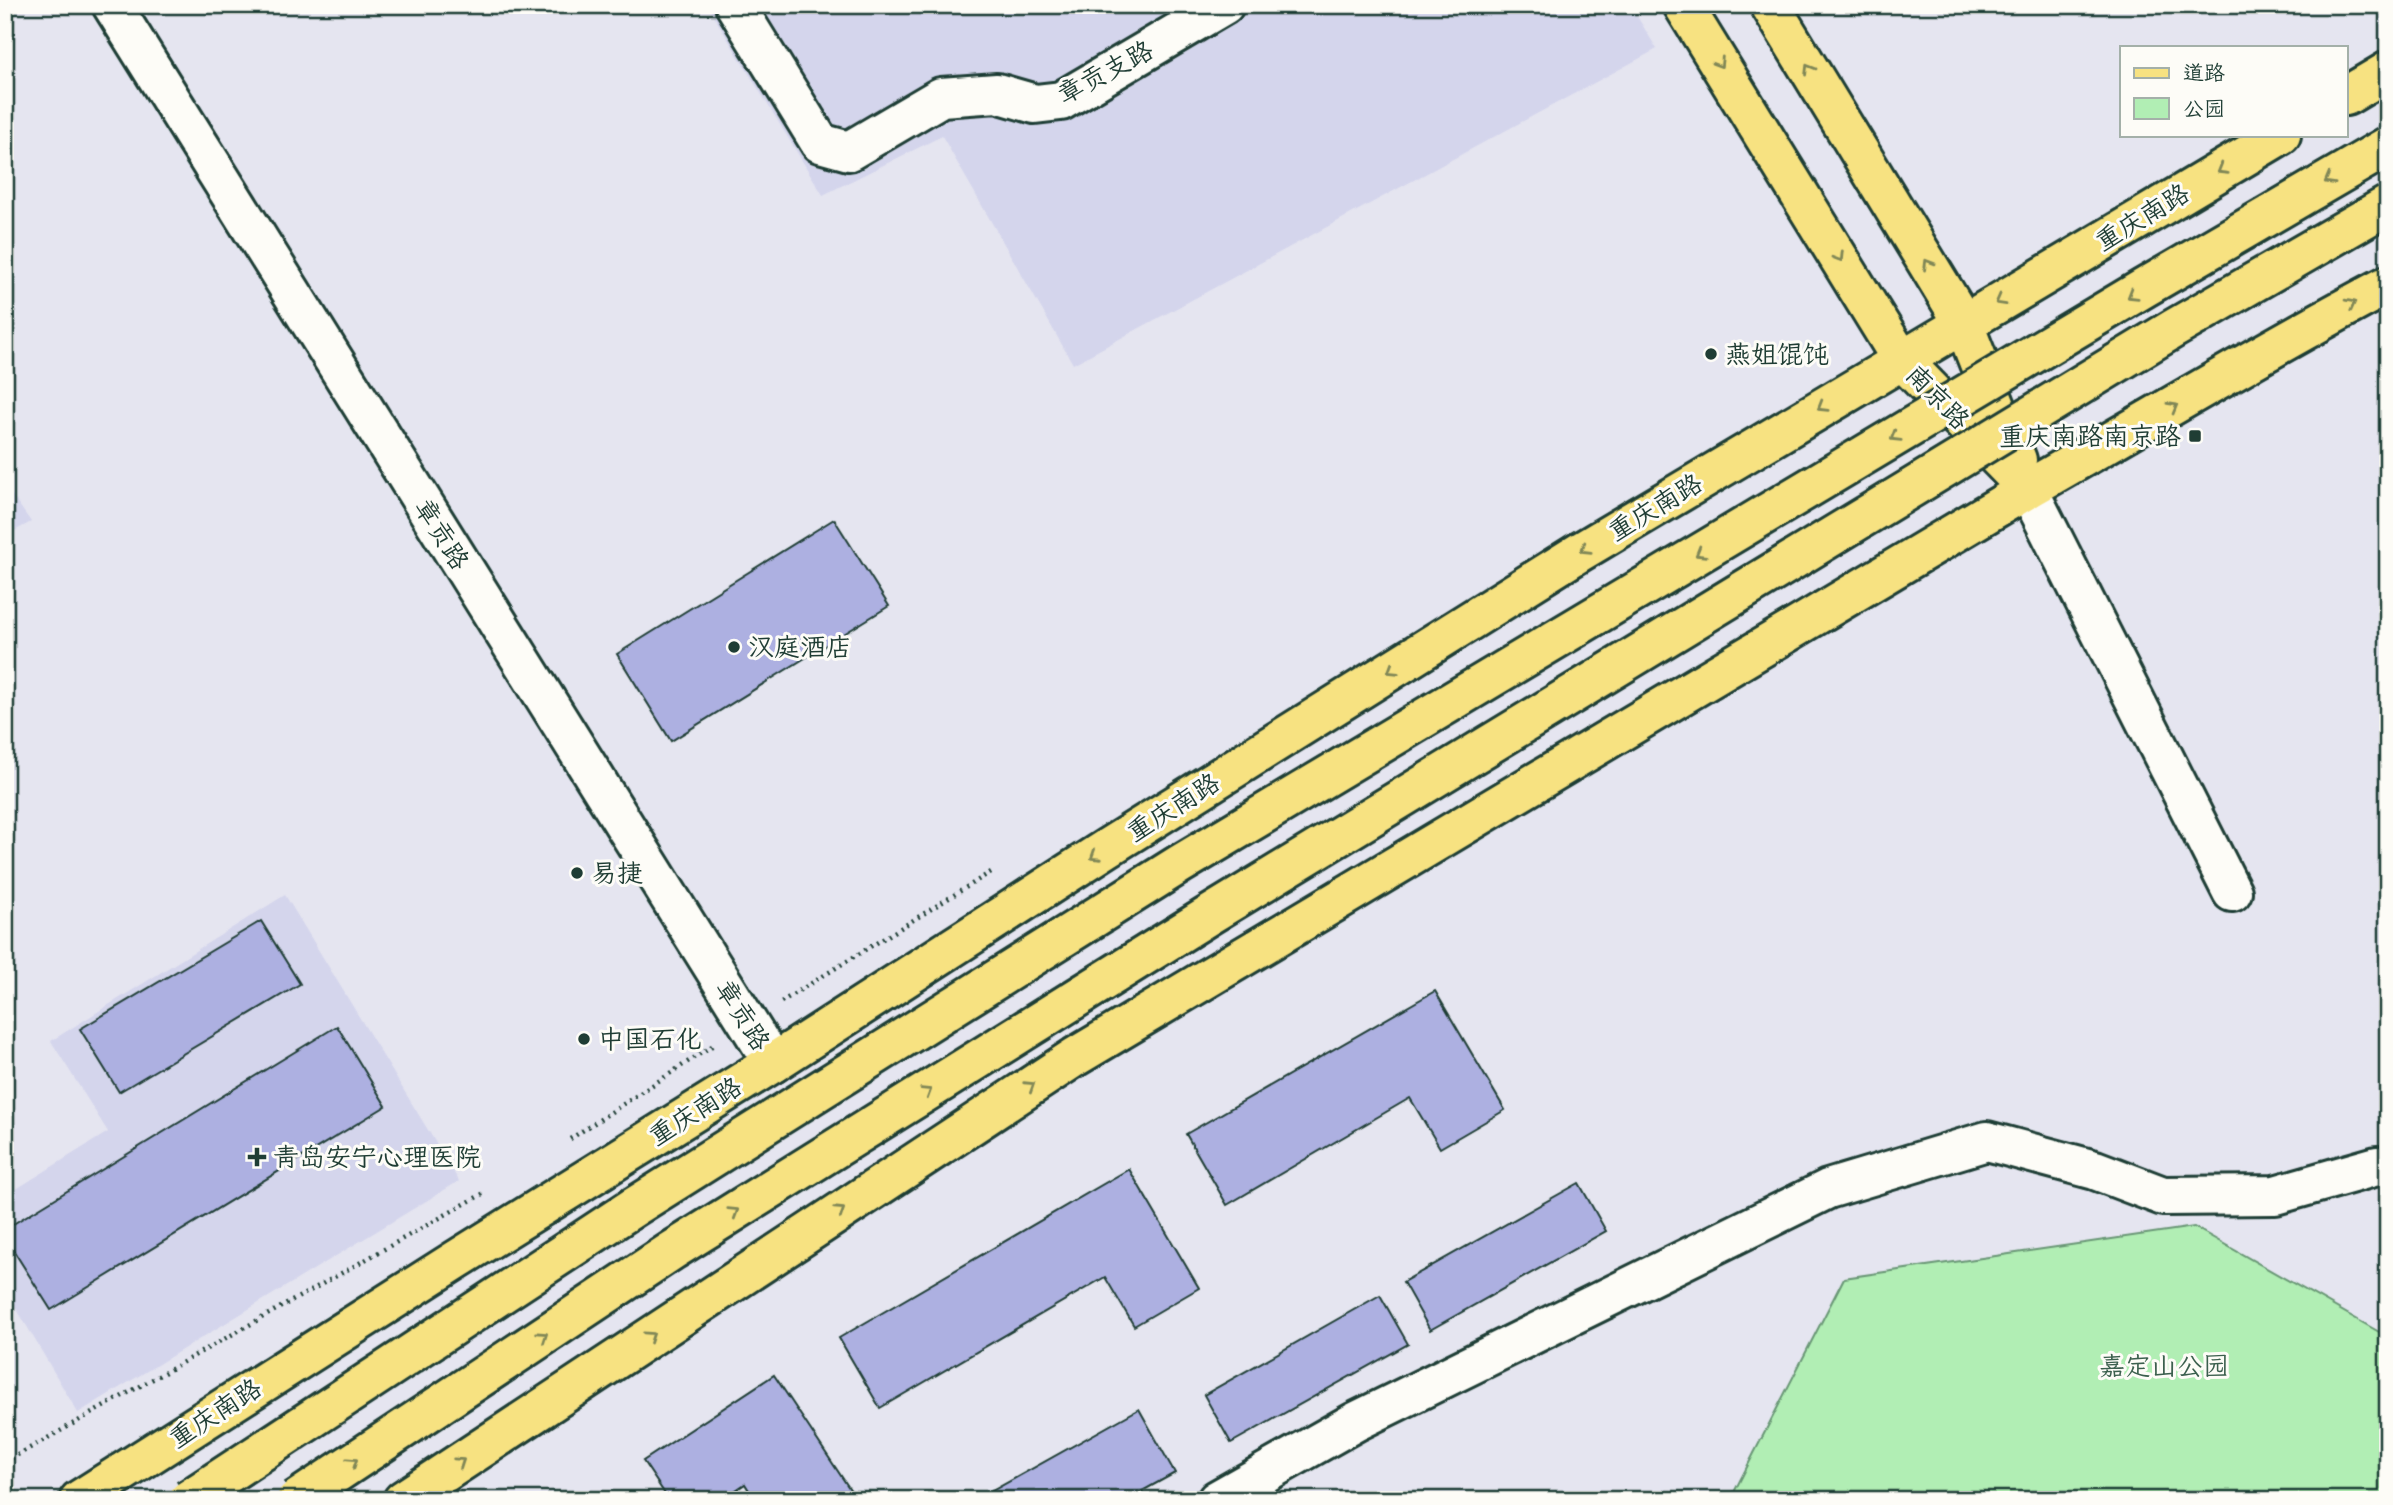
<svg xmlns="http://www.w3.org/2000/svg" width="2393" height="1505" viewBox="0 0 2393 1505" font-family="Dekko,'LXGW WenKai TC',sans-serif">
<rect width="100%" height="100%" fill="#e5e5f0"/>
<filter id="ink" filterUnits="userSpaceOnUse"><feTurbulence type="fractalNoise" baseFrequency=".0143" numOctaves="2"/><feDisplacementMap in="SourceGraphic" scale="14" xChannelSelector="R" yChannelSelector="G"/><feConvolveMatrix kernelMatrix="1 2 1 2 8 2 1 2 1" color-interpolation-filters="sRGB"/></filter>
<g filter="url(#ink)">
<g fill="#d4d5ec">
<path d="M707,5H1630L1657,49L1073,364L942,136L823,195Z"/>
<path d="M5,485L31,522L5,536Z"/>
<path d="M285,895L459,1181L78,1413L5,1289V1196L108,1132L51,1041Z"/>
</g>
<path fill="#b1eeb4" stroke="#689674" stroke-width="2" d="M2194,1227L2388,1337V1500H1730L1844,1278Z"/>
<g fill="#adb0e1" stroke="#1f3d34" stroke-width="2">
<path d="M834,519L889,606L671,741L617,654Z"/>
<path d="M261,921L300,984L119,1092L80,1029Z"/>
<path d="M1435,991L1505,1110L1440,1148L1410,1098L1227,1205L1186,1134Z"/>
<path d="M337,1026L386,1106L51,1310L5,1237V1229Z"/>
<path d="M1129,1169L1199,1288L1134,1326L1105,1277L880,1408L839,1338Z"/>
<path d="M1579,1183L1606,1231L1430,1330L1403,1282Z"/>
<path d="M1380,1295L1408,1344L1231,1443L1204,1395Z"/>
<path d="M774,1375L857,1500H755L745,1484L721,1500H669L643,1461Z"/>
<path d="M1139,1409L1175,1473L1126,1500H976Z"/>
</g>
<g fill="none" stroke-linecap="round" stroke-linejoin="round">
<defs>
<g id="minor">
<path d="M112,5L773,1063"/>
<path d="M735,5L820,143L849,151L941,97L997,93L1035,104L1061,101L1224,5"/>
<path d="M2028,489L2232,892"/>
<path d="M1217,1500L1355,1422L1828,1189L1987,1141L2095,1170L2163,1196L2275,1195L2377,1166H2388"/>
</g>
<g id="major">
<path d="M1683,5L1901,359L2028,489"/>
<path d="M1770,5L1963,322L2017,460"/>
<path d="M2346,96L2388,71"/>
<path d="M79,1500L456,1260L773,1063L1107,848L1580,552L2281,135"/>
<path d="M403,1500L1075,1057L2028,489C2148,421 2266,349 2388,285"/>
</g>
</defs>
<use href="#minor" stroke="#1f3d34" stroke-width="44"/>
<use href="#major" stroke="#1f3d34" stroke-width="44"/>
<g stroke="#1f3d34" stroke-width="4.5" stroke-dasharray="2 5" stroke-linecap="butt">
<path d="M781,1002L991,872"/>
<path d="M570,1139L715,1044"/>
<path d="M5,1462L486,1192"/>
</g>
<use href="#minor" stroke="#fdfcf7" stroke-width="38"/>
<use href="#major" stroke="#f7e281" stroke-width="38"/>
<defs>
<g id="highway-bridge">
<path d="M188,1500L634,1207L1180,864L2144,288L2388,146"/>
<path d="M296,1500L673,1250L1211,914L2173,329L2388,205"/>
</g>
</defs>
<use href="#highway-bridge" stroke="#1f3d34" stroke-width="44" stroke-linecap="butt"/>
<use href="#highway-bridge" stroke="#f7e281" stroke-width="38"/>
</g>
<defs><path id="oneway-chevron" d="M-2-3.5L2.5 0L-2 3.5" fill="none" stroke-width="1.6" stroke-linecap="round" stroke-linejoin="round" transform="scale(1.75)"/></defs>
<g stroke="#808757">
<use href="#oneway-chevron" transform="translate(1719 63) rotate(58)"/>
<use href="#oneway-chevron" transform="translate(1809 69) rotate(-121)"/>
<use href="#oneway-chevron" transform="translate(2222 170) rotate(149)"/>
<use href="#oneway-chevron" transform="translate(2329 180) rotate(150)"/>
<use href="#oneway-chevron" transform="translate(1839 257) rotate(58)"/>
<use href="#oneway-chevron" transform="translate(1928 264) rotate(-121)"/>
<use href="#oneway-chevron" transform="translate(2132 295) rotate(149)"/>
<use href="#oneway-chevron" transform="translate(2000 301) rotate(151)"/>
<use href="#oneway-chevron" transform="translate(2351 304) rotate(-28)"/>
<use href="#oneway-chevron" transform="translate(1822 407) rotate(149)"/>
<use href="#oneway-chevron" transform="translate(2173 407) rotate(-30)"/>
<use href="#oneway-chevron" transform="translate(1895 437) rotate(149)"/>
<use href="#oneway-chevron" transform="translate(1585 549) rotate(149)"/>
<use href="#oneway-chevron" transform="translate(1700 553) rotate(149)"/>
<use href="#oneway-chevron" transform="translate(1392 670) rotate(148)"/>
<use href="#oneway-chevron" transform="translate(1095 856) rotate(147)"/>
<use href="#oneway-chevron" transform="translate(1030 1086) rotate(-33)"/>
<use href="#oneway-chevron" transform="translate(927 1092) rotate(-32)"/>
<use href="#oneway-chevron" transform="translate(840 1211) rotate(-33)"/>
<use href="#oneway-chevron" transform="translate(734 1212) rotate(-32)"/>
<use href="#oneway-chevron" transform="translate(543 1336) rotate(-34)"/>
<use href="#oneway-chevron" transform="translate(650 1336) rotate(-34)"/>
<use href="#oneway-chevron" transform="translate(353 1462) rotate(-34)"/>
<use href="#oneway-chevron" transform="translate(460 1462) rotate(-34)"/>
</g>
</g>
<g fill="#1f3d34" stroke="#fdfcf7" stroke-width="2.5">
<circle cx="1711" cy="354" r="7"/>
<rect x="2188" y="429" width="14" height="14" rx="3.5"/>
<circle cx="734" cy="647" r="7"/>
<circle cx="577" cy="873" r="7"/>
<circle cx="584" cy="1039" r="7"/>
<path d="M253.5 1146.5h7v7h7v7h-7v7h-7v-7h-7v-7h7z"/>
</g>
<g text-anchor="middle" stroke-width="6" stroke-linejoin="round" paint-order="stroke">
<g font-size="26" fill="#1f3d34" stroke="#fdfcf7">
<text transform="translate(1105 72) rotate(-28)" y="9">章贡支路</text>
<text transform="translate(2142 217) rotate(-31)" y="9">重庆南路</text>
<text transform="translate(1938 397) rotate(46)" y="9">南京路</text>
<text transform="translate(1655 507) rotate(-31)" y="9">重庆南路</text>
<text transform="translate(442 534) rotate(58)" y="9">章贡路</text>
<text transform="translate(1173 807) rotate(-32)" y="9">重庆南路</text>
<text transform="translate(743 1015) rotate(58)" y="9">章贡路</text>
<text transform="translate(695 1111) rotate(-32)" y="9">重庆南路</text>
<text transform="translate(215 1413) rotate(-33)" y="9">重庆南路</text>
</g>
<g font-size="26" fill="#1f3d34" stroke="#fdfcf7" text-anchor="start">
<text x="1725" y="363">燕姐馄饨</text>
<text x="2181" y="445" text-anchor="end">重庆南路南京路</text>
<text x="748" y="656">汉庭酒店</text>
<text x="591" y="882">易捷</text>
<text x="598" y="1048">中国石化</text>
<text x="273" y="1166">青岛安宁心理医院</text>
</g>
<g font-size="26" fill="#3c604e" stroke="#fdfcf7">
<text x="2164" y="1375">嘉定山公园</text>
</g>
</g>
<rect width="2393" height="1505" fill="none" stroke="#fdfcf7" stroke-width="28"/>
<rect x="14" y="14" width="2365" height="1477" fill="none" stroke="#1f3d34" stroke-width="2.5" filter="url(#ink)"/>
<rect x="2120" y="46" width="228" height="91" fill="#fdfcf7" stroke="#a4b0a9" stroke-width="2"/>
<rect x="2134" y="68" width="35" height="10" fill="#f7e281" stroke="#a4b0a9" stroke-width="2"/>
<text x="2183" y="80" font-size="21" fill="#1f3d34">道路</text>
<rect x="2134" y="98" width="35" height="21" fill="#b1eeb4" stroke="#a4b0a9" stroke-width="2"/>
<text x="2183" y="116" font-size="21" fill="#1f3d34">公园</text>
</svg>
